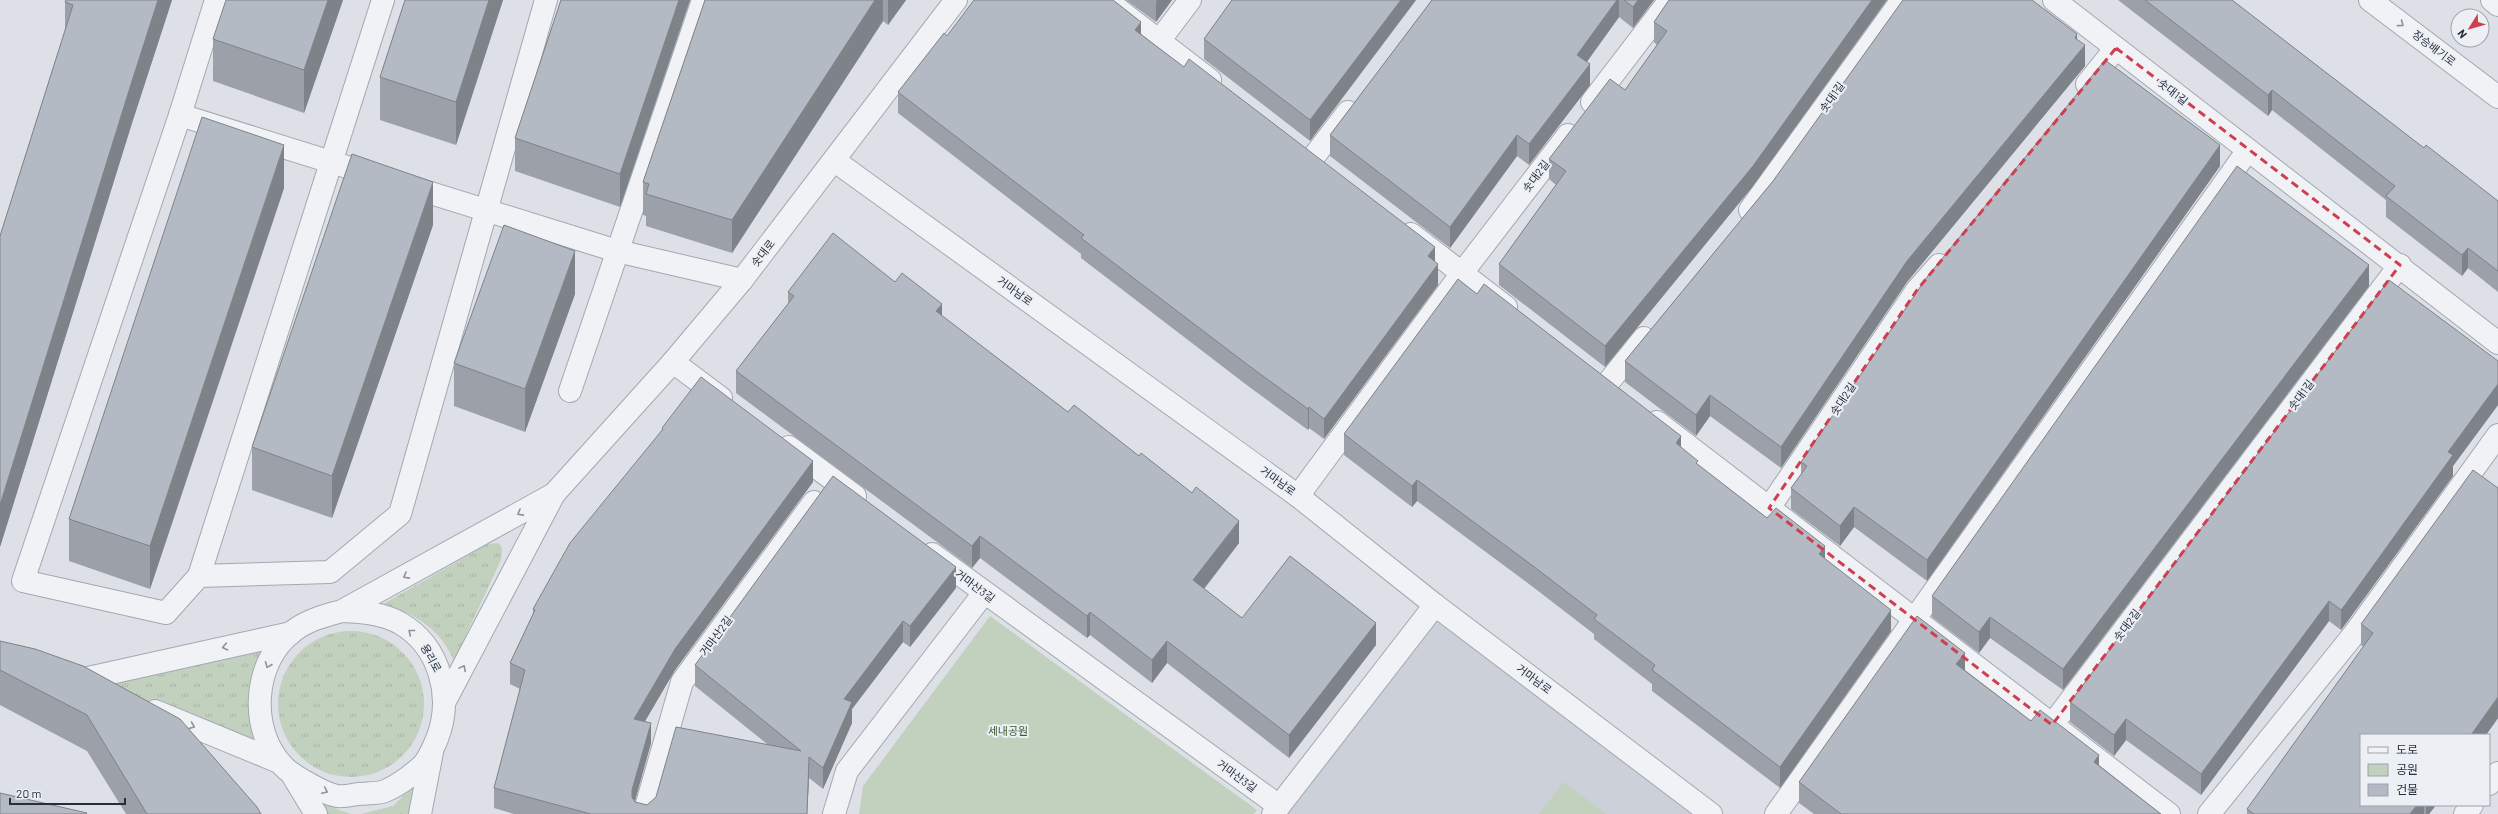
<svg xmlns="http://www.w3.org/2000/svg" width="2498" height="814" viewBox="0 0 2498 814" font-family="Barlow,'Noto Sans KR',sans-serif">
<defs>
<pattern id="grass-tufts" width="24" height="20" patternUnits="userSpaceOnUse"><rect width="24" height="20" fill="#c2d1be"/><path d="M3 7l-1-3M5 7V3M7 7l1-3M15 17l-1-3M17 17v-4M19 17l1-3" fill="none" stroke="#a7b4a4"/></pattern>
</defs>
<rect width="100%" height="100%" fill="#dde1e7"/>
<path fill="#cbd0d9" d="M1435,605L1711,814H1280Z"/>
<g fill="url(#grass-tufts)">
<path d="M499,543L502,549L501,560L454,661C441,630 415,613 383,604L488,544Z"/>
<circle cx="351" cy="704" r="73"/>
<path d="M274,645C239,686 244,703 264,748L114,688V681Z"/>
<path d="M422,777L417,814H361L393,806Z"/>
<path d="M311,794L339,810L352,814H322Z"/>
</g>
<g fill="#c2d1be">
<path d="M990,616L1257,810L1254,814H859L863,786Z"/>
<path d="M1564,782L1606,814H1539Z"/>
</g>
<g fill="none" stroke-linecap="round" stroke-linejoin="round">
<defs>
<g id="service">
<path d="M216,0L180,115L23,581L166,613L199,576L330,572L400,514L546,0"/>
<path d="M180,115L617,251L742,280"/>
<path d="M570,391L703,0"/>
<path d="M199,576L383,0"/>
</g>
<g id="minor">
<path d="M1106,0L1210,80"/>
<path d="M2054,0L2498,343"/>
<path d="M1159,41L1190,0"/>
<path d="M2087,84L2116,48"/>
<path d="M1592,102L1670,0"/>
<path d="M1312,159L1348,112"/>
<path d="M835,161L1298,496L1435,605L1711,814"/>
<path d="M1750,210L1902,0"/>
<path d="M1411,234L1506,307"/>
<path d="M673,362L721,398"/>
<path d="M1607,384L1644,338"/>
<path d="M1657,422L2169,814"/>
<path d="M789,447L855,496"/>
<path d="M1298,496L1462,273L1568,135"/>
<path d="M1769,508L1917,290L1939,265"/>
<path d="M932,554L1279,806"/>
<path d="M2052,725L2400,265"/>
<path d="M2489,784L2498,773"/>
<path d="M644,814L682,682L814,502"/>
<path d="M834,814L847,771L984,593"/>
<path d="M1273,814L1435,605"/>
<path d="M1776,814L2248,150"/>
<path d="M2209,814L2355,633L2498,435"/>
<path d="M2465,814L2472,805"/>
</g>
<g id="tertiary">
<path d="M2370,0L2498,97"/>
<path d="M2492,0L2498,5"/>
<path d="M342,611C362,612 382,613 400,623C441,647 453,698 437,739C433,748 429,759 422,766C413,774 397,786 385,791C378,794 366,793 358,794C352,795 343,797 337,796C325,794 293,776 284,767C249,732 252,663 292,632C307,620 324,616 342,611L554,494"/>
<path d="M79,680L291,633"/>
<path d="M444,703L554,494L673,362L742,280L956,0"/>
<path d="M155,711L279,762"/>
<path d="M293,776L316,814"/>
<path d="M420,814L432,752"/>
</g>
</defs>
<use href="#service" stroke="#a2a8b1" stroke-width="24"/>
<use href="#minor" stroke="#a2a8b1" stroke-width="24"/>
<use href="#tertiary" stroke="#a2a8b1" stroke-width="24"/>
<use href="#service" stroke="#f0f2f5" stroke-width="22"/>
<use href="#minor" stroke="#f0f2f5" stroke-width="22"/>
<use href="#tertiary" stroke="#f0f2f5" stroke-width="22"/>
</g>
<g fill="#9ba0a9">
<path d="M66,0H172L132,123L0,547V236L65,30V2Z"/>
<path d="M343,0L304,113L213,81V39Z"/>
<path d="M405,0H503L456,145L380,120V77Z"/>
<path d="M561,0H690L620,207L515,171V138Z"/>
<path d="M705,0H906L888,25L883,21L732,253L646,226V216L643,215V182Z"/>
<path d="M1126,0H1172L1156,22Z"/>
<path d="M1232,0H1416L1310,141L1204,59V39Z"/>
<path d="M1432,0H1654L1633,28L1619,17L1587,62L1590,85L1529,165L1517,156L1450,248L1330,156V135Z"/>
<path d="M1669,0L1753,186L1605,367L1499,285V264L1556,185L1549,179V159L1625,90L1657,45L1654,42V22Z"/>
<path d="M2118,0H2232L2424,148L2498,201V292L2468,268L2462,276L2386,217V200L2272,110L2268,116Z"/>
<path d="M1141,34L1435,262L1438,285L1324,439L1309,428L1308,430L1248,386L1081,258V254L898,113V92L947,36Z"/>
<path d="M2077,39L2085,66L1907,282L1781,468L1710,416L1696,436L1625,382V361L1773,181Z"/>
<path d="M2220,166L1927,581L1854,527L1840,546L1791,509V488L1801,474V462Z"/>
<path d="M284,188L150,589L69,561V519Z"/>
<path d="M433,225L332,518L252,490V447Z"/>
<path d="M895,282L942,316L1239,543L1204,589L1242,618L1376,645L1289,758L1167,663L1152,683L1090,635L1087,638L980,558L972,568L736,393V371L788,304V292Z"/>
<path d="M2369,286L2063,690L1990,638L1979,653L1932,617V596Z"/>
<path d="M575,294L525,432L454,406V363Z"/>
<path d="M1477,294L1681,448L1698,465L1767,518L1825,559L1891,631L1780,788L1652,691V684L1594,639V634L1533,587L1417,501L1412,507L1344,455V434Z"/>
<path d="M2498,361V405L2453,466V476L2345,625L2341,630L2329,621L2201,795L2126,740L2114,756L2070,722V702Z"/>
<path d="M662,428L813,482L675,670L645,721L651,743L635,801V802L647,805L767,744L695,686V665L956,588L910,647L903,642L852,709V723L823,789L809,778L807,814H514L494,808V788L520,689L510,684V663L533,614V609L662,432Z"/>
<path d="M2361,624L2498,718L2486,735H2361V805H2436L2429,814H2247V809L2364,647L2361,645Z"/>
<path d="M0,641L261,814H126L87,751L0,705Z"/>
<path d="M1965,670L2031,721L2099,765L2161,814H1814L1799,803V782Z"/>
</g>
<g fill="#7e8289">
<path d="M158,0H172L132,123L0,547V505L132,81Z"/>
<path d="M328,0H343L304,113V70Z"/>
<path d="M489,0H503L456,145V102Z"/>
<path d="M679,0H690L620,207V174Z"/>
<path d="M875,0H883V21L732,253V220Z"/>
<path d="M888,0H906L888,25Z"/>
<path d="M1157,0H1172L1156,22V2Z"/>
<path d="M1401,0H1416L1310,141V120Z"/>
<path d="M1617,0H1619V17L1577,75V55Z"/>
<path d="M1638,0H1654L1633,28V7Z"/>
<path d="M1872,0H1887L1753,186L1605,367V346Z"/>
<path d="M1141,22V42L1135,30Z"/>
<path d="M2077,34V55L2085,45V66L1907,282L1781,468V447L1907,261Z"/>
<path d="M1590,64V85L1529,165V144Z"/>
<path d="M2272,90V110L2268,116V95Z"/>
<path d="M1517,135V156L1450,248V227Z"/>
<path d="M284,145V188L150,589V546Z"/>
<path d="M2220,145V166L1927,581V560Z"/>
<path d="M433,182V225L332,518V476Z"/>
<path d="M1435,247V268L1428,256Z"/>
<path d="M2468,248V268L2462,276V255Z"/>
<path d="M575,251V294L525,432V389Z"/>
<path d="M1438,264V285L1324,439V419Z"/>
<path d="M2369,265V286L2063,690V669Z"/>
<path d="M942,304V326L936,311Z"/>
<path d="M2498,384V405L2453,466V476L2341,630V610L2448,452Z"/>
<path d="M1710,395V416L1696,436V415Z"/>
<path d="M1309,407V428L1308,430V409Z"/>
<path d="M1681,436V456L1676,443Z"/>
<path d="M813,461V482L675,670L634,740V719L675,649Z"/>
<path d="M1417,480V501L1412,507V486Z"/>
<path d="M1854,507V527L1840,546V526Z"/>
<path d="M1239,521V543L1193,603V580Z"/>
<path d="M980,536V558L972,568V546Z"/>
<path d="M1825,546V567L1819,554Z"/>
<path d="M956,567V588L910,647V626Z"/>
<path d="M2329,601V621L2201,795V774Z"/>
<path d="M1891,610V631L1780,788V767Z"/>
<path d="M1090,612V635L1087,638V616Z"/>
<path d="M1990,617V638L1979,653V632Z"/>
<path d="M903,621V642L852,709V723L823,789V768L844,699Z"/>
<path d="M1376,623V645L1289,758V735Z"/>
<path d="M1167,641V663L1152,683V660Z"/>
<path d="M1965,653V673L1956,664Z"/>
<path d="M2498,697V718L2486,735H2471Z"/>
<path d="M2126,719V740L2114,756V735Z"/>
<path d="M651,723V743L632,811V790Z"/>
<path d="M2099,755V776L2094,762Z"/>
<path d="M809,757V778L807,814Z"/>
<path d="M2417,805H2424V814H2410Z"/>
<path d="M2426,805H2436L2429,814H2426Z"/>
</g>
<g fill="#b4bac4" stroke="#7e8289">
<path d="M66,0H158L132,81L0,505V236L73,5L65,2Z"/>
<path d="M226,0H328L304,70L213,39Z"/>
<path d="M405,0H489L456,102L380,77Z"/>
<path d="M561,0H679L620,174L515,138Z"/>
<path d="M705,0H875L732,220L646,194L649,184L643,182Z"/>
<path d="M974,0H1113L1141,22L1135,30L1184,67L1189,59L1435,247L1428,256L1438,264L1324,419L1309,407L1308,409L1248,365L1081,238L1084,235L898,92L944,33L947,36Z"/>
<path d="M1232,0H1401L1310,120L1204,39Z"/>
<path d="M1432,0H1617L1577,55L1590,64L1529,144L1517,135L1450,227L1330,135Z"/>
<path d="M1624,0H1638L1633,7Z"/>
<path d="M1669,0H1872L1753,166L1605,346L1499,264L1566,171L1549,159L1610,79L1625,90L1667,31L1654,22Z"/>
<path d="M1903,0H2032L2077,34L2075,38L2085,45L1907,261L1781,447L1710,395L1696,415L1625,361L1773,181Z"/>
<path d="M2145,0H2232L2424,148L2426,145L2498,201V271L2468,248L2462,255L2386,196L2395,186L2272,90L2268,95Z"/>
<path d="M2105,60L2220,145L1927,560L1854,507L1840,526L1791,488L1807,466L1801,462L1927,277Z"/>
<path d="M202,117L284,145L150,546L69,519Z"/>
<path d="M352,154L433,182L332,476L252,447Z"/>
<path d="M2237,166L2369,265L2063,669L1990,617L1979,632L1932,596Z"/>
<path d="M504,225L575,251L525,389L454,363Z"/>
<path d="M833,233L895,282L902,273L942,304L936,311L1068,412L1074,405L1139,456L1141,453L1192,493L1196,487L1239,521L1193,580L1242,618L1290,556L1376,623L1289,735L1167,641L1152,660L1090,612L1087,616L980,536L972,546L736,371L794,296L788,292Z"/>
<path d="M1458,279L1477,294L1484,284L1681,436L1676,443L1698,461L1696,463L1767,518L1776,508L1825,546L1819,554L1891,610L1780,767L1652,670L1655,665L1594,619L1597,615L1533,566L1417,480L1412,486L1344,434Z"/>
<path d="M2389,280L2498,361V384L2448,452L2453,455L2345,605L2341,610L2329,601L2201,774L2126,719L2114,735L2070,702Z"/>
<path d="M701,377L813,461L675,649L634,719L651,723L632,790V797L635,802L647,805L656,797L676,727L801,751L695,665L833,476L956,567L910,626L903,621L844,699L852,702L823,768L809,757L807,814H591L494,788L525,670L510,663L535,610L533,609L570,543L663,429L662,428Z"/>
<path d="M2473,470L2498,488V697L2471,735H2361V805H2417L2410,814H2254L2247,809L2373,633L2361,624Z"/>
<path d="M1917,616L1965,653L1956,664L2031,721L2040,710L2099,755L2094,762L2161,814H1841L1799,782Z"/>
<path d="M0,641L35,649L83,666L180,719L257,807L261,814H147L87,715L0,670Z"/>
<path d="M0,793L87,813L86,814H0Z"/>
</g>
<defs><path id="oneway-chevron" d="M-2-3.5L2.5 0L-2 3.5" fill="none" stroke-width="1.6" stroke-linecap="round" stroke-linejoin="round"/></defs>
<g stroke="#8b909a">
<use href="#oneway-chevron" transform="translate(2401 24) rotate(37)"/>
<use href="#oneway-chevron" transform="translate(520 513) rotate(151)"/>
<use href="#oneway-chevron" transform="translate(406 576) rotate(151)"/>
<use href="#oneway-chevron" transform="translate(411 632) rotate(-141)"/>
<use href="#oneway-chevron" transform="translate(225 647) rotate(168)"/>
<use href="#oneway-chevron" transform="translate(268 665) rotate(112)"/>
<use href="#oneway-chevron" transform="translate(463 668) rotate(-62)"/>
<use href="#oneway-chevron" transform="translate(192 726) rotate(22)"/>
<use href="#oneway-chevron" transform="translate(325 791) rotate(25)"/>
</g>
<path fill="none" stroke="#cf3f50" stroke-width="3" stroke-dasharray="8 5" stroke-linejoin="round" d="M2116,48L2400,265L2052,725L1769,508L1917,290Z"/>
<g text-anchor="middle" stroke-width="4" stroke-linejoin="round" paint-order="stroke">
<g font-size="11" fill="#262e3e" stroke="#ecf0f5">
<text transform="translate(2434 48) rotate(37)" y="4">장승배기로</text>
<text transform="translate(2173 92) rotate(38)" y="4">솟대1길</text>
<text transform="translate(1832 97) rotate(-54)" y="4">솟대1길</text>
<text transform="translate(1536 176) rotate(-53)" y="4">솟대2길</text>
<text transform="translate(763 253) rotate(-52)" y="4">솟대로</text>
<text transform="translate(1015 291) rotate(36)" y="4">거마남로</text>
<text transform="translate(2301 395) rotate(-53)" y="4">솟대1길</text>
<text transform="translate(1843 399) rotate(-56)" y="4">솟대2길</text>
<text transform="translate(1278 481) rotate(36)" y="4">거마남로</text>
<text transform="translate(975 586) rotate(37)" y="4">거마산3길</text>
<text transform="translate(2127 625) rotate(-53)" y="4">솟대2길</text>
<text transform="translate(716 636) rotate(-54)" y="4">거마산2길</text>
<text transform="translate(431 658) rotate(61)" y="4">용리로</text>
<text transform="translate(1534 679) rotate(37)" y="4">거마남로</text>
<text transform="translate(1237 776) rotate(36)" y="4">거마산3길</text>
</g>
<g font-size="11" fill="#3a5a33" stroke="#ecf0f5">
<text x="1008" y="735">세내공원</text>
</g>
</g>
<rect x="2360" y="734" width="130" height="72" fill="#ecf0f5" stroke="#9da2ac"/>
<rect x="2368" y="747" width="20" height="6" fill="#f0f2f5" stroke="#9da2ac"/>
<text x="2396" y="754" font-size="12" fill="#262e3e">도로</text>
<rect x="2368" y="764" width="20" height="12" fill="#c2d1be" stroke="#9da2ac"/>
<text x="2396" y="774" font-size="12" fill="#262e3e">공원</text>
<rect x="2368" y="784" width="20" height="12" fill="#b4bac4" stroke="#9da2ac"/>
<text x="2396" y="794" font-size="12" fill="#262e3e">건물</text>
<g transform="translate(2470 28) rotate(233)"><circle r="19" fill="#ecf0f5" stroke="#9da2ac"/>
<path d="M0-3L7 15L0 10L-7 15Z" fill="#cf3f50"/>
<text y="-6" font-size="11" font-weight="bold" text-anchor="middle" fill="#262e3e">N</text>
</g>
<path d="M10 798v6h115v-6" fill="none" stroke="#262e3e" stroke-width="2"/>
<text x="16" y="798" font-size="12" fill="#262e3e" stroke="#ecf0f5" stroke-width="3" paint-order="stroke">20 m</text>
</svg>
